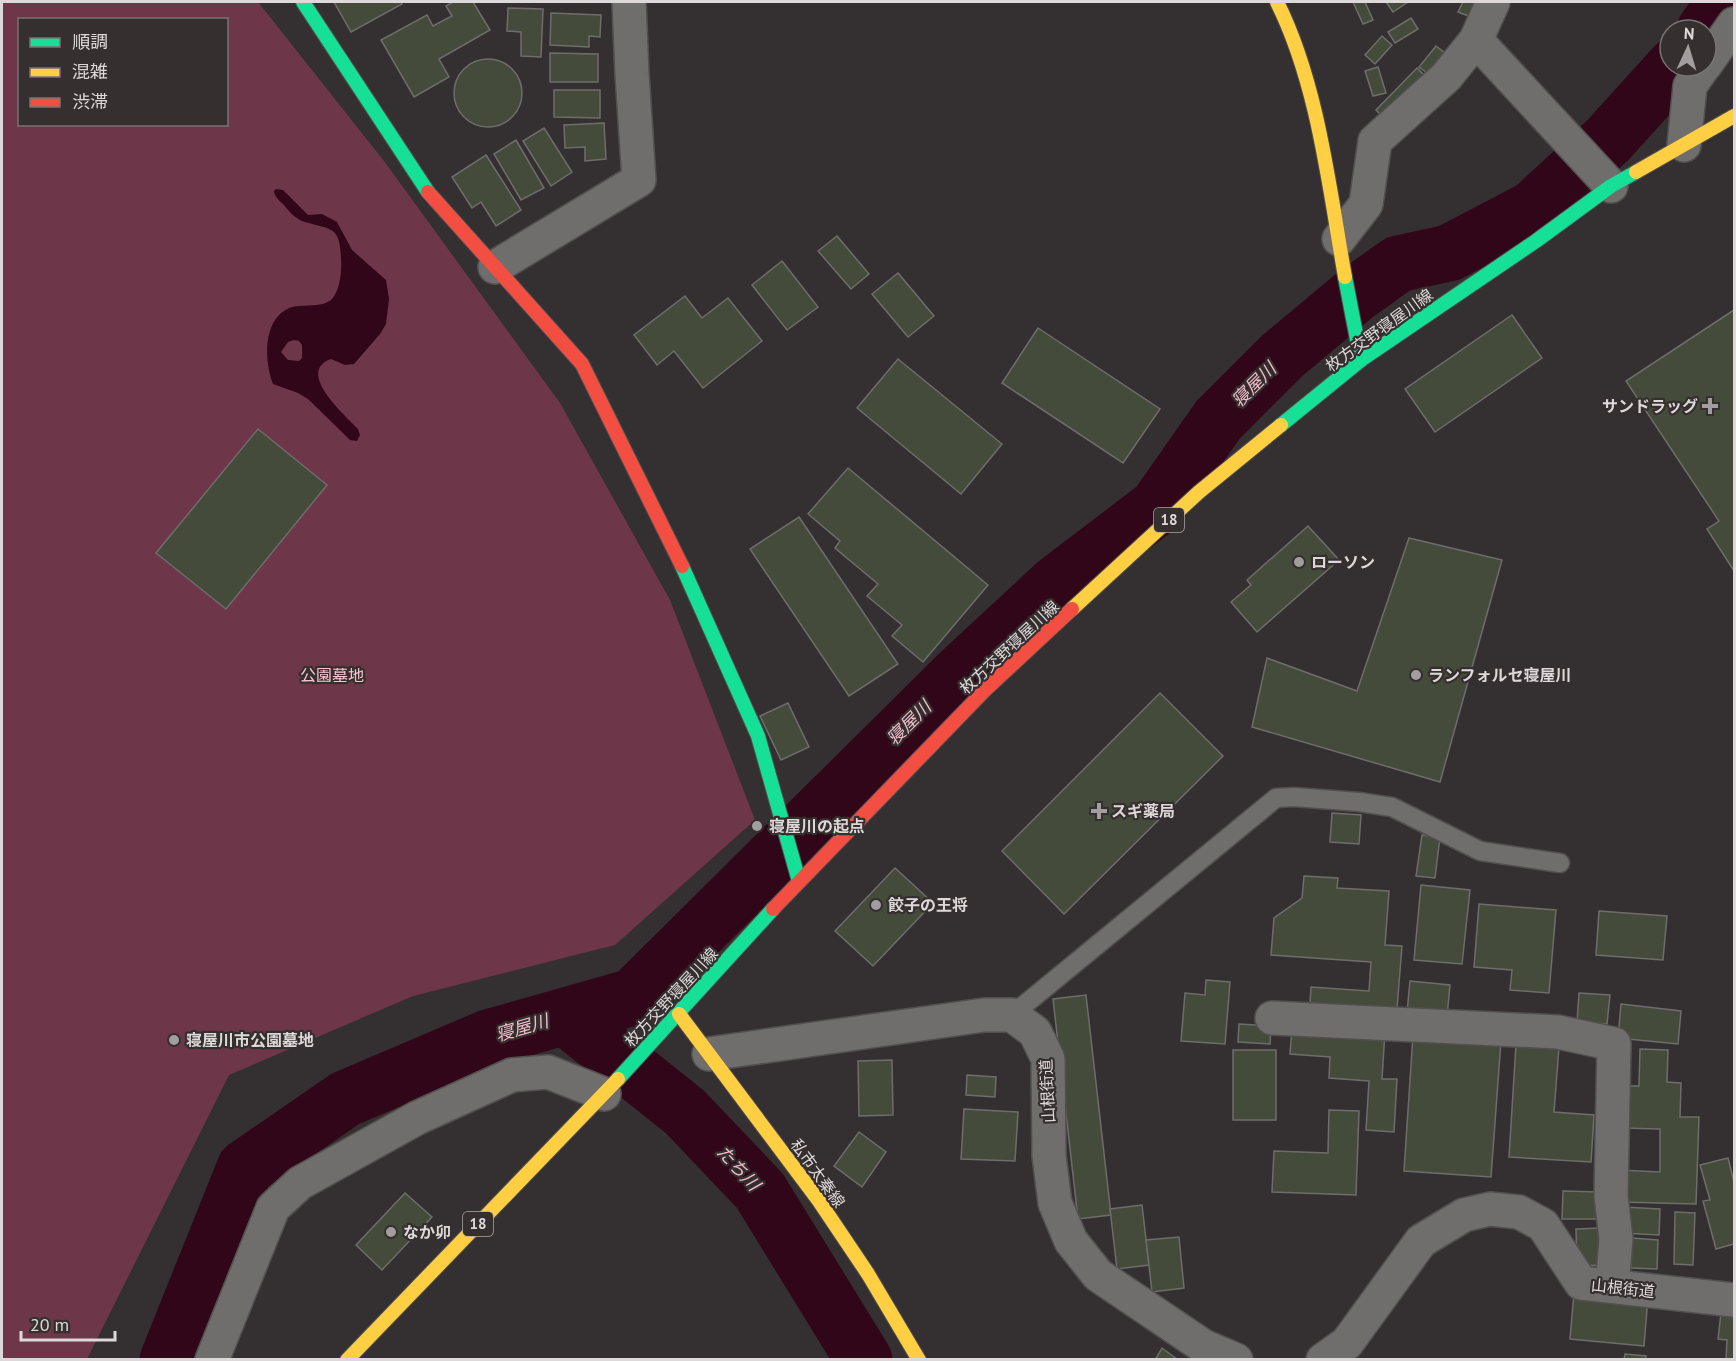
<svg xmlns="http://www.w3.org/2000/svg" width="1736" height="1361" viewBox="0 0 1736 1361" font-family="'PT Sans','Noto Sans JP',sans-serif">
<rect width="100%" height="100%" fill="#343031"/>
<path fill="#6d3749" fill-rule="evenodd" d="M2,2H258L384,161L560,403L670,600L755,820L615,945L413,996L229,1075L87,1359L2,1360ZM20,20H226V124H20Z"/>
<path fill="#310618" fill-rule="evenodd" d="M276,189L283,190L308,215L322,214L337,222L352,250L386,280L389,299L386,324L380,334L354,364L345,365L331,359C295,372 345,415 358,429L360,435L357,441L350,440L308,399L298,393L273,384C264,361 262,317 292,307C303,304 323,308 332,299C340,290 342,271 341,259C340,226 332,230 305,222C297,220 289,212 284,205C279,200 275,198 274,191ZM294,340L299,341L302,345V358L299,361L288,360L281,352L288,342Z"/>
<g fill="none" stroke-linecap="round" stroke-linejoin="round">
<g stroke="#310618" stroke-width="57">
<path d="M1705,30L1725,2"/>
<path d="M566,1017L685,1112L760,1191L864,1360"/>
<path d="M168,1360L245,1168L345,1099L488,1038L633,997L959,674L1056,584L1157,507L1218,420L1282,356L1355,295L1398,264L1449,253L1533,209L1608,140L1675,66"/>
</g>
</g>
<g fill="#454b3a" stroke="#6e6d6c" stroke-width="1.5">
<path d="M334,2H401L402,4L351,32Z"/>
<path d="M453,2H473L490,30L439,59L449,77L414,97L381,40L427,15L433,26L452,16L446,6Z"/>
<path d="M1353,2H1365L1373,20L1363,24Z"/>
<path d="M1386,2H1408L1393,12Z"/>
<path d="M1463,2H1477L1471,17L1458,12Z"/>
<path d="M508,8L543,9L541,57L521,56V32L507,31Z"/>
<path d="M551,13L601,15L600,37L589,36V47L550,45Z"/>
<path d="M1411,18L1418,29L1395,43L1388,32Z"/>
<path d="M1382,36L1392,45L1375,64L1365,55Z"/>
<path d="M1436,46L1445,53L1429,74L1419,67Z"/>
<path d="M550,53L598,54V82H550Z"/>
<circle cx="488" cy="93" r="34"/>
<path d="M1378,67L1386,93L1373,96L1365,71Z"/>
<path d="M1417,68L1428,79L1386,120L1376,110Z"/>
<path d="M554,90H600V118L554,117Z"/>
<path d="M604,123L606,159L585,161V147L565,148L564,125Z"/>
<path d="M544,128L572,172L551,186L523,141Z"/>
<path d="M516,140L544,188L521,200L494,154Z"/>
<path d="M486,155L521,210L496,226L481,202L472,208L452,177Z"/>
<path d="M837,236L869,274L851,289L818,251Z"/>
<path d="M782,261L818,307L787,330L752,285Z"/>
<path d="M898,273L934,316L908,337L872,294Z"/>
<path d="M685,296L702,318L728,298L762,341L703,388L674,351L657,365L634,335Z"/>
<path d="M1734,310V571L1707,529L1719,521L1626,381Z"/>
<path d="M1512,315L1542,358L1435,432L1405,389Z"/>
<path d="M1038,328L1160,409L1123,463L1002,383Z"/>
<path d="M898,359L1002,444L961,494L857,408Z"/>
<path d="M258,429L327,485L226,609L156,553Z"/>
<path d="M848,468L988,585L923,662L892,636L902,625L867,596L878,584L835,548L840,541L808,514Z"/>
<path d="M799,517L898,664L849,696L750,549Z"/>
<path d="M1308,526L1339,560L1257,632L1231,602L1251,585L1247,580Z"/>
<path d="M1409,538L1502,560L1440,782L1252,727L1267,658L1357,691Z"/>
<path d="M1160,693L1223,756L1064,914L1002,851Z"/>
<path d="M788,703L809,747L781,760L760,716Z"/>
<path d="M1332,813L1361,815L1359,844L1330,842Z"/>
<path d="M1422,835L1440,837L1435,878L1416,876Z"/>
<path d="M895,868L933,903L873,966L835,931Z"/>
<path d="M1304,876L1338,878L1337,888L1389,891L1385,945L1402,946L1397,1009L1310,1003L1311,987L1369,991L1371,962L1271,955L1274,918L1302,898Z"/>
<path d="M1421,885L1470,890L1462,964L1414,960Z"/>
<path d="M1479,904L1556,910L1549,993L1510,990L1512,970L1474,967Z"/>
<path d="M1599,911L1667,916L1663,960L1596,955Z"/>
<path d="M1206,980L1230,982L1225,1044L1181,1041L1185,993L1205,995Z"/>
<path d="M1410,981L1450,985L1447,1017L1407,1012Z"/>
<path d="M1579,993L1610,995L1607,1024L1577,1022Z"/>
<path d="M1086,995L1111,1215L1078,1219L1053,999Z"/>
<path d="M1621,1004L1681,1011L1678,1044L1618,1038Z"/>
<path d="M1239,1024L1271,1026L1270,1044L1238,1042Z"/>
<path d="M1292,1027L1385,1031L1382,1079H1397L1394,1132L1366,1130L1369,1081L1329,1078L1330,1057L1290,1054Z"/>
<path d="M1413,1035L1501,1041L1491,1177L1404,1171Z"/>
<path d="M1516,1044L1559,1047L1554,1112L1594,1115L1591,1162L1509,1157Z"/>
<path d="M1640,1049L1668,1050L1667,1082L1681,1083L1680,1117H1699L1696,1204L1620,1202V1170L1660,1172V1129L1622,1128L1623,1086H1639Z"/>
<rect x="1233" y="1050" width="43" height="70"/>
<path d="M892,1060L893,1115L859,1116L858,1061Z"/>
<path d="M967,1075L996,1077L995,1097L966,1095Z"/>
<path d="M964,1109L1018,1112L1015,1161L961,1159Z"/>
<path d="M1329,1110L1359,1111L1356,1195L1272,1192L1274,1151L1328,1153Z"/>
<path d="M859,1132L886,1152L862,1187L834,1166Z"/>
<path d="M1728,1158L1734,1182V1244L1716,1249L1703,1201L1710,1200L1700,1165Z"/>
<path d="M1563,1191L1601,1192L1600,1219H1562Z"/>
<path d="M405,1193L432,1217L382,1270L356,1245Z"/>
<path d="M1142,1205L1149,1265L1117,1269L1110,1209Z"/>
<path d="M1623,1207L1660,1209L1659,1235L1622,1233Z"/>
<path d="M1675,1212L1695,1213L1693,1265L1674,1264Z"/>
<path d="M1602,1228L1603,1265L1577,1266L1576,1229Z"/>
<path d="M1179,1237L1184,1288L1152,1292L1146,1240Z"/>
<path d="M1632,1238L1658,1240L1657,1269L1631,1268Z"/>
<path d="M1574,1292L1648,1297L1644,1346L1570,1339Z"/>
<path d="M1721,1313L1734,1314V1360H1726L1727,1340L1718,1339Z"/>
<path d="M1162,1348L1178,1360H1155Z"/>
<path d="M1625,1354L1646,1356L1645,1360H1624Z"/>
</g>
<g fill="none" stroke-linecap="round" stroke-linejoin="round">
<defs>
<path id="lane" d="M1012,1015L1276,798L1294,797L1359,802L1392,807L1480,851L1560,863"/>
<g id="street">
<path d="M1476,40L1611,186"/>
<path d="M1706,64L1734,24"/>
<path d="M1684,145L1690,86L1704,66"/>
<path d="M1339,239L1366,204L1375,141L1446,77L1476,40L1493,2"/>
<path d="M495,267L639,180L632,74L629,2"/>
<path d="M1272,1018L1558,1032L1614,1044L1611,1196L1616,1239L1612,1286"/>
<path d="M709,1054L984,1015H1012L1035,1032L1048,1059L1049,1156L1055,1203L1071,1241L1098,1275L1203,1346L1236,1360"/>
<path d="M212,1360L273,1208L300,1183L417,1118L512,1075L548,1072L604,1094"/>
<path d="M1323,1360L1347,1343L1421,1241L1464,1215L1490,1209L1519,1212L1543,1225L1581,1283L1734,1300"/>
</g>
<g id="fast">
<path d="M303,2L428,192"/>
<path d="M1345,277L1361,360"/>
<path d="M1281,425L1361,360L1536,241L1611,186L1636,172"/>
<path d="M682,566L758,736L799,881"/>
<path d="M618,1079L773,909"/>
</g>
<g id="slow">
<path d="M1277,2C1318,84 1329,187 1345,277"/>
<path d="M1636,172L1734,116"/>
<path d="M1072,609L1199,492L1281,425"/>
<path d="M679,1014L819,1201L868,1274L919,1360"/>
<path d="M347,1360L618,1079"/>
</g>
<g id="jam">
<path d="M428,192L582,364L682,566"/>
<path d="M773,909L986,689L1072,609"/>
</g>
</defs>
<use href="#lane" stroke="#524f50" stroke-width="21"/>
<use href="#street" stroke="#524f50" stroke-width="36"/>
<use href="#fast" stroke="#524f50" stroke-width="16"/>
<use href="#slow" stroke="#524f50" stroke-width="16"/>
<use href="#jam" stroke="#524f50" stroke-width="16"/>
<use href="#lane" stroke="#706d6d" stroke-width="18"/>
<use href="#street" stroke="#706d6d" stroke-width="33"/>
<use href="#fast" stroke="#16e098" stroke-width="14"/>
<use href="#slow" stroke="#ffcf43" stroke-width="14"/>
<use href="#jam" stroke="#f24e42" stroke-width="14"/>
</g>
<g fill="#a29e9f" stroke="#352f30" stroke-width="2">
<path d="M1707 397h6v6h6v6h-6v6h-6v-6h-6v-6h6z"/>
<circle cx="1299" cy="562" r="6"/>
<circle cx="1416" cy="675" r="6"/>
<path d="M1096 802h6v6h6v6h-6v6h-6v-6h-6v-6h6z"/>
<circle cx="757" cy="826" r="6"/>
<circle cx="876" cy="905" r="6"/>
<circle cx="174" cy="1040" r="6"/>
<circle cx="391" cy="1232" r="6"/>
</g>
<g text-anchor="middle" stroke-width="4.5" stroke-linejoin="round" paint-order="stroke">
<g fill="#352f30" stroke="#aba6a7" stroke-width="1.5">
<rect x="1154" y="508" width="30" height="24" rx="4.5"/>
<rect x="463" y="1212" width="30" height="24" rx="4.5"/>
</g>
<g font-size="15" font-weight="bold" fill="#ddd9da">
<text x="1169" y="525">18</text>
<text x="478" y="1229">18</text>
</g>
<g font-size="16" fill="#ddd9da" stroke="#352f30">
<text transform="translate(1379 330) rotate(-36)" y="6">枚方交野寝屋川線</text>
<text transform="translate(1009 647) rotate(-43)" y="6">枚方交野寝屋川線</text>
<text transform="translate(671 997) rotate(-47)" y="6">枚方交野寝屋川線</text>
<text transform="translate(1047 1091) rotate(-93)" y="6">山根街道</text>
<text transform="translate(818 1173) rotate(54)" y="6">私市太秦線</text>
<text transform="translate(1623 1288) rotate(6)" y="6">山根街道</text>
</g>
<g font-size="16" font-weight="bold" fill="#ddd9da" stroke="#352f30" text-anchor="start">
<text x="1698" y="412" text-anchor="end">サンドラッグ</text>
<text x="1311" y="568">ローソン</text>
<text x="1428" y="681">ランフォルセ寝屋川</text>
<text x="1111" y="817">スギ薬局</text>
<text x="769" y="832">寝屋川の起点</text>
<text x="888" y="911">餃子の王将</text>
<text x="186" y="1046">寝屋川市公園墓地</text>
<text x="403" y="1238">なか卯</text>
</g>
<g font-size="16" fill="#fac4d3" stroke="#352f30">
<text x="332" y="681">公園墓地</text>
</g>
<g font-size="18" font-style="italic" fill="#f2bdcc" stroke="#352f30">
<text transform="translate(1254 385) rotate(-45)" y="6">寝屋川</text>
<text transform="translate(909 723) rotate(-45)" y="6">寝屋川</text>
<text transform="translate(522 1028) rotate(-16)" y="6">寝屋川</text>
<text transform="translate(738 1168) rotate(47)" y="6">たち川</text>
</g>
</g>
<rect width="1736" height="1361" fill="none" stroke="#ddd9da" stroke-width="6"/>
<rect x="18" y="18" width="210" height="108" fill="#352f30" stroke="#787374" stroke-width="1.5"/>
<rect x="30" y="38" width="30" height="9" fill="#16e098" stroke="#787374" stroke-width="1.5"/>
<text x="72" y="48" font-size="18" fill="#ddd9da">順調</text>
<rect x="30" y="68" width="30" height="9" fill="#ffcf43" stroke="#787374" stroke-width="1.5"/>
<text x="72" y="78" font-size="18" fill="#ddd9da">混雑</text>
<rect x="30" y="98" width="30" height="9" fill="#f24e42" stroke="#787374" stroke-width="1.5"/>
<text x="72" y="108" font-size="18" fill="#ddd9da">渋滞</text>
<g transform="translate(1688 48) rotate(4)"><circle r="28" fill="#352f30" stroke="#787374" stroke-width="1.5"/>
<path d="M0-4.5L10 22L0 15L-10 22Z" fill="#a29e9f"/>
<text y="-9" font-size="16" font-weight="bold" text-anchor="middle" fill="#ddd9da">N</text>
</g>
<path d="M21 1331v9h94v-9" fill="none" stroke="#ddd9da" stroke-width="3"/>
<text x="30" y="1331" font-size="18" fill="#ddd9da" stroke="#352f30" stroke-width="4.5" paint-order="stroke">20 m</text>
</svg>
